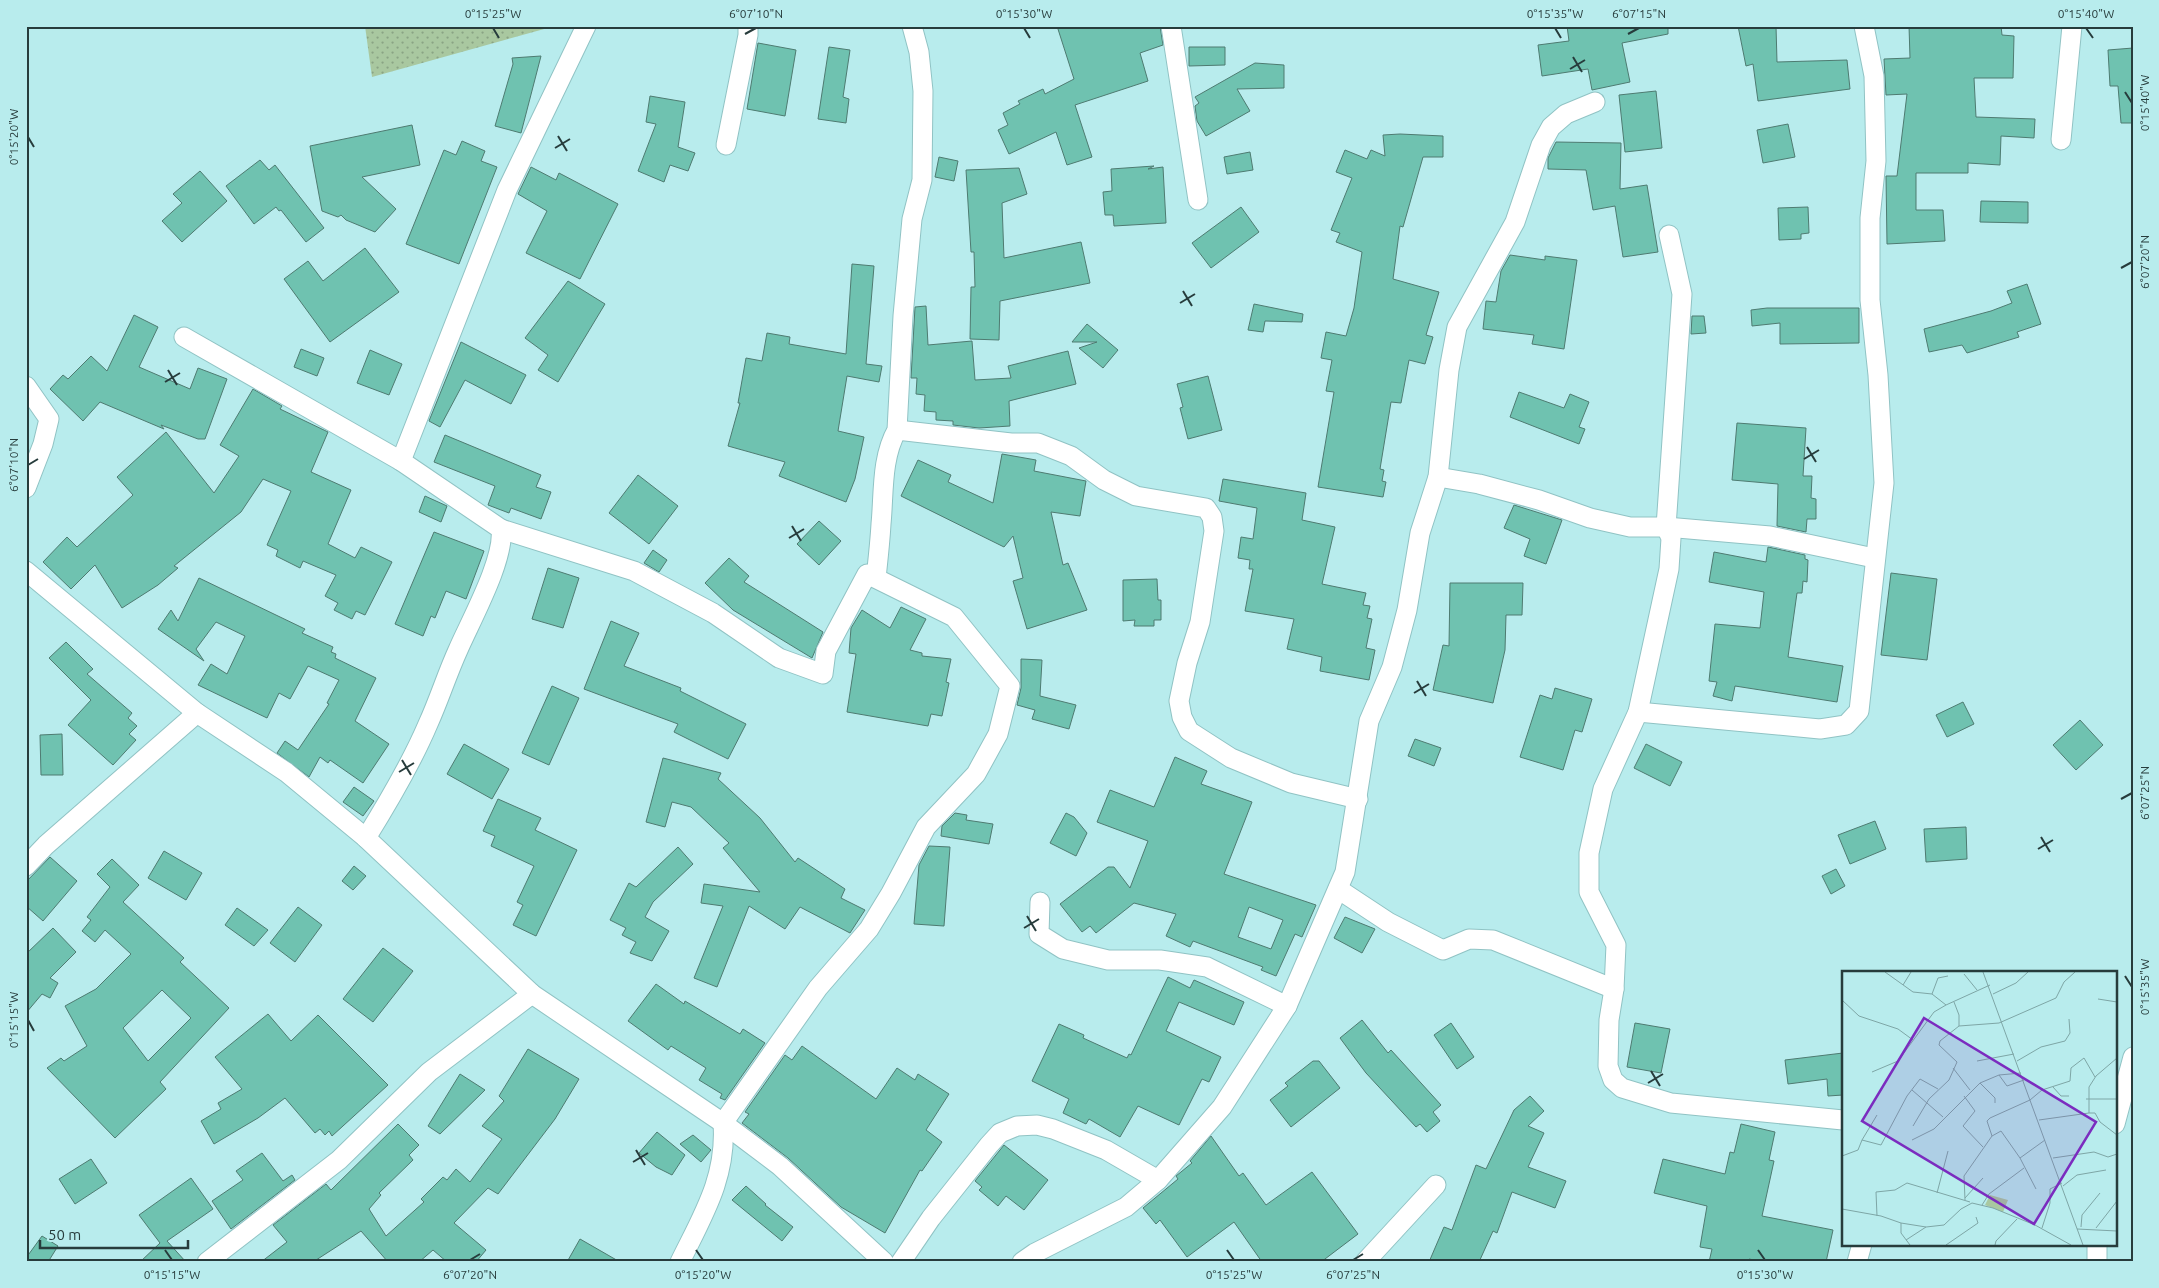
<svg xmlns="http://www.w3.org/2000/svg" width="2159" height="1288" viewBox="0 0 2159 1288" font-family="Ubuntu,sans-serif">
<defs>
<pattern id="green-dots" width="8" height="8" patternUnits="userSpaceOnUse" patternTransform="scale(1.25)"><rect width="8" height="8" fill="#a9c8a0"/><path d="M2 2h.1M6 6h.1" fill="none" stroke="#8aa484" stroke-width="1.8" stroke-linecap="round"/></pattern>
</defs>
<rect width="100%" height="100%" fill="#b8eced"/>
<path fill="url(#green-dots)" d="M365,26H555L372,77Z"/>
<g fill="#6fc2b0" stroke="#4e7b71" fill-rule="evenodd">
<path d="M1057,26H1160L1163,45L1140,53L1148,81L1075,105L1092,157L1067,165L1056,132L1009,154L998,130L1008,125L1003,113L1020,104L1018,101L1043,89L1045,94L1074,79Z"/>
<path d="M1567,26H1668V34L1622,43L1630,82L1592,90L1588,69L1542,76L1538,45L1569,41Z"/>
<path d="M1738,26H1776L1777,62L1847,60L1850,89L1758,101L1753,64L1746,66Z"/>
<path d="M1909,26H2001L2002,35L2014,36L2013,78H1974L1976,117L2035,119L2034,138L2001,136L2000,165L1968,163V173H1916V210H1943L1945,241L1887,244L1886,176H1897L1907,94L1886,95L1884,59L1910,58Z"/>
<path d="M758,43L796,50L785,116L747,109Z"/>
<path d="M829,47L850,50L843,97L849,99L846,123L818,119Z"/>
<path d="M1189,47H1225V65L1189,66Z"/>
<path d="M2133,48V123H2121L2118,86H2110L2108,50Z"/>
<path d="M541,56L521,133L495,126L513,64L512,58Z"/>
<path d="M1255,63L1284,65V88L1237,89L1250,111L1206,136L1197,121L1195,106L1199,103L1195,97Z"/>
<path d="M1656,91L1662,148L1625,152L1619,95Z"/>
<path d="M650,96L685,102L678,147L695,153L688,171L670,165L664,182L638,171L656,124L646,122Z"/>
<path d="M1788,124L1795,157L1763,163L1757,130Z"/>
<path d="M412,125L420,165L362,177L396,209L375,232L346,220L341,215L338,217L322,211L310,146Z"/>
<path d="M1400,134L1443,136V157H1423L1403,227L1400,226L1393,279L1439,292L1426,335L1433,337L1425,364L1409,360L1401,403L1391,402L1380,469L1384,470L1382,481L1386,482L1383,497L1318,487L1334,392L1326,391L1332,360L1321,358L1326,332L1346,336L1354,308L1362,252L1336,242L1340,233L1331,230L1352,178L1336,172L1345,150L1367,159L1371,150L1385,156L1383,135Z"/>
<path d="M462,141L485,151L481,161L497,167L459,264L406,244L444,150L456,155Z"/>
<path d="M1556,142L1621,143L1620,189L1647,185L1658,252L1623,257L1615,206L1593,210L1586,170L1548,169V158Z"/>
<path d="M1250,152L1253,170L1227,174L1224,157Z"/>
<path d="M939,157L958,161L954,181L935,177Z"/>
<path d="M260,160L269,170L275,165L324,228L306,242L281,210L279,211L276,207L254,224L226,186Z"/>
<path d="M1154,166L1148,169L1163,167L1166,223L1114,226L1113,215H1105L1103,192L1112,191L1111,169Z"/>
<path d="M531,167L556,180L559,173L618,204L580,279L526,253L547,211L518,194Z"/>
<path d="M1019,168L1027,194L1002,203L1004,258L1081,242L1090,283L1000,301L999,340L970,339L971,287H975L974,252H971L966,170Z"/>
<path d="M200,171L227,201L182,242L162,221L182,203L173,194Z"/>
<path d="M1981,201L2028,202V223L1980,222Z"/>
<path d="M1241,207L1259,232L1211,268L1192,243Z"/>
<path d="M1808,207L1809,233L1801,234V239L1779,240L1778,208Z"/>
<path d="M365,248L399,292L330,342L284,279L308,261L323,281Z"/>
<path d="M1510,255L1545,260V256L1577,260L1564,349L1532,344L1534,335L1483,329L1486,301L1496,302L1501,271Z"/>
<path d="M852,264L874,266L866,364L882,366L879,382L847,376L838,431L864,437L855,479L846,502L779,476L785,462L728,446L740,403H738L746,358L762,361L767,333L790,337L789,344L846,354Z"/>
<path d="M568,281L605,304L558,382L538,370L548,355L525,338Z"/>
<path d="M2027,284L2041,324L2017,332L2019,337L1967,353L1962,345L1929,352L1924,329L1991,311L2012,303L2007,291Z"/>
<path d="M1254,304L1303,314L1302,322L1265,321L1263,332L1248,330Z"/>
<path d="M926,306L928,345L972,341L975,380L1011,378L1008,366L1068,351L1076,384L1009,401L1010,426L979,428L953,425V421L936,420V412L924,411L925,395L916,394L917,378H911L915,307Z"/>
<path d="M1767,308H1859V343L1780,344V323L1752,326L1751,310Z"/>
<path d="M134,315L158,327L139,367L190,389L198,368L227,379L205,439H198L161,425L164,429L100,402L83,421L50,389L63,375L68,379L91,356L107,371Z"/>
<path d="M1692,316H1704L1706,333L1691,334Z"/>
<path d="M1087,324L1118,350L1103,368L1079,348L1097,342H1072Z"/>
<path d="M461,342L526,375L511,404L465,380L440,427L429,421Z"/>
<path d="M301,349L324,358L317,376L294,367Z"/>
<path d="M370,350L402,364L389,395L357,383Z"/>
<path d="M1208,376L1222,430L1188,439L1180,408L1183,407L1177,384Z"/>
<path d="M253,389L282,406L280,409L328,432L311,472L351,490L328,544L355,558L361,547L392,562L365,615L356,611L352,619L334,610L338,603L325,596L336,575L303,561L300,568L276,556L278,550L267,545L291,491L263,479L241,512L174,566L178,568L158,585L122,608L95,565L71,589L43,562L67,537L77,547L133,495L117,477L166,432L214,493L239,456L220,445Z"/>
<path d="M1519,392L1564,408L1570,394L1589,402L1579,427L1585,429L1579,444L1510,417Z"/>
<path d="M1737,423L1806,428L1803,476H1812L1811,498L1816,499V519H1807L1806,532L1777,526L1778,484L1732,480Z"/>
<path d="M445,435L541,475L536,487L551,492L541,519L511,508L509,513L488,505L495,486L434,462Z"/>
<path d="M1002,454L1036,460L1034,471L1086,481L1080,516L1051,512L1063,565L1068,563L1087,610L1027,629L1013,581L1023,578L1013,536L1004,547L901,496L918,460L951,475L948,482L993,503Z"/>
<path d="M638,475L678,506L649,544L609,513Z"/>
<path d="M1223,479L1306,493L1302,520L1335,527L1322,584L1366,593L1363,605L1370,606L1367,618L1372,619L1366,648L1375,650L1369,680L1320,671L1322,657L1287,649L1294,619L1245,611L1253,569H1249L1250,560L1238,558L1241,537L1253,539L1257,508L1219,501Z"/>
<path d="M425,496L447,506L441,522L419,512Z"/>
<path d="M1514,505L1562,520L1546,564L1524,556L1530,539L1504,528Z"/>
<path d="M819,521L841,541L819,565L797,544Z"/>
<path d="M434,532L484,551L466,599L446,591L435,618L431,616L423,636L395,624Z"/>
<path d="M1768,547L1805,555V559L1808,560L1807,582L1803,581L1802,593H1797L1788,657L1843,666L1837,702L1735,686L1732,701L1713,696L1717,682L1709,681L1715,624L1760,628L1764,592L1709,582L1714,552L1766,562Z"/>
<path d="M653,550L667,560L659,572L644,563Z"/>
<path d="M729,558L749,576L744,582L823,632L812,658L733,610L705,583Z"/>
<path d="M548,568L579,578L563,628L532,619Z"/>
<path d="M1891,573L1937,579L1927,660L1881,655Z"/>
<path d="M199,578L305,629L302,633L333,647L331,652L336,654L335,658L376,678L355,721L389,744L363,783L330,760L328,763L320,757L309,777L277,753L285,741L298,750L329,704L327,703L339,680L308,666L290,699L279,693L267,718L198,685L211,664L227,674L245,636L216,622L196,649L204,661L158,629L171,610L178,621Z"/>
<path d="M1157,579L1158,600H1161V620H1154V626H1134L1135,620L1123,621V580Z"/>
<path d="M1450,583H1523L1522,615H1506L1505,650L1493,703L1433,690L1443,645L1449,646Z"/>
<path d="M901,607L926,619L910,650L922,653V656L951,659L946,682L949,683L942,716L931,714L928,726L847,712L856,654L849,653L851,628L862,610L890,628Z"/>
<path d="M611,621L639,633L624,666L681,688L680,691L746,724L728,759L674,732L678,724L584,689Z"/>
<path d="M66,642L93,669L87,674L132,713L128,718L137,726L129,734L136,740L113,765L68,725L91,700L49,658Z"/>
<path d="M1021,659L1042,660L1040,696L1076,705L1069,729L1032,719L1035,710L1017,705L1021,688Z"/>
<path d="M552,686L579,698L549,765L522,753Z"/>
<path d="M1555,688L1592,699L1582,732L1575,730L1563,770L1520,757L1540,695L1552,699Z"/>
<path d="M1963,702L1974,724L1947,737L1936,715Z"/>
<path d="M2080,720L2103,745L2076,770L2053,745Z"/>
<path d="M62,734L63,775H41L40,735Z"/>
<path d="M1415,739L1441,748L1434,766L1408,756Z"/>
<path d="M464,744L509,769L492,799L447,774Z"/>
<path d="M1646,744L1682,762L1670,786L1634,768Z"/>
<path d="M1175,757L1207,771L1201,784L1252,802L1224,874L1316,905L1302,937L1295,934L1276,976L1261,970L1263,967L1193,941L1190,947L1166,936L1176,914L1134,903L1096,933L1090,926L1082,932L1060,904L1108,867H1114L1130,888L1148,841L1097,822L1110,790L1154,807ZM1249,907L1283,920L1271,949L1238,937Z"/>
<path d="M663,758L721,773L718,779L760,818L795,862L798,858L845,889L841,898L865,910L850,933L800,907L785,929L749,906L717,987L694,978L723,906L701,903L704,884L760,892L723,848L729,843L691,807L672,802L665,827L646,822Z"/>
<path d="M354,787L374,801L363,816L343,802Z"/>
<path d="M498,799L541,818L535,830L577,850L536,936L513,925L523,905L517,902L534,866L491,846L495,836L483,831Z"/>
<path d="M955,813L967,815L966,820L993,824L989,844L941,836L942,826Z"/>
<path d="M1066,813L1074,817L1087,833L1076,856L1050,843Z"/>
<path d="M1875,821L1886,849L1850,864L1838,835Z"/>
<path d="M1966,827L1967,859L1926,862L1924,829Z"/>
<path d="M929,846L950,847L944,926L914,924L919,865Z"/>
<path d="M678,847L693,864L653,902L645,917L669,931L652,961L630,953L636,942L622,935L626,928L610,920L629,883L636,887Z"/>
<path d="M164,851L202,873L186,900L148,878Z"/>
<path d="M50,857L77,881L43,921L26,906V882Z"/>
<path d="M112,859L139,885L123,902L184,958L180,962L229,1008L160,1082L166,1089L115,1138L47,1068L61,1058L64,1061L87,1046L65,1006L96,989L131,954L105,930L95,942L82,931L91,920L87,917L110,887L97,874ZM162,990L191,1018L148,1061L123,1028Z"/>
<path d="M354,866L366,876L353,890L342,881Z"/>
<path d="M1836,869L1845,886L1831,894L1822,876Z"/>
<path d="M298,907L322,925L295,962L270,943Z"/>
<path d="M237,908L268,930L254,946L225,925Z"/>
<path d="M1345,917L1375,929L1362,953L1334,938Z"/>
<path d="M53,928L76,952L50,978L58,983L50,998L42,994L26,1013V954Z"/>
<path d="M383,948L413,971L373,1022L343,999Z"/>
<path d="M1168,977L1190,988L1194,980L1244,1002L1234,1025L1179,1002L1166,1031L1221,1057L1209,1082L1202,1079L1179,1125L1138,1106L1120,1137L1089,1119L1086,1124L1063,1113L1069,1099L1032,1081L1059,1024L1084,1035L1083,1038L1127,1058L1129,1054L1131,1055Z"/>
<path d="M656,984L684,1004L685,1001L740,1034L743,1029L765,1043L725,1100L720,1098L722,1094L699,1080L706,1068L671,1046L668,1050L628,1021Z"/>
<path d="M268,1014L291,1041L318,1015L388,1085L332,1136L329,1131L325,1135L320,1129L315,1133L285,1098L258,1118L214,1144L201,1121L221,1109L218,1103L242,1089L215,1057Z"/>
<path d="M1362,1020L1388,1053L1391,1050L1441,1105L1433,1112L1440,1121L1427,1132L1420,1124L1416,1127L1366,1073L1340,1038Z"/>
<path d="M1451,1023L1474,1057L1457,1069L1434,1035Z"/>
<path d="M1635,1023L1670,1029L1661,1073L1627,1067Z"/>
<path d="M802,1046L876,1099L897,1068L915,1080L918,1074L949,1094L926,1130L942,1142L922,1171L920,1170L885,1233L841,1207L788,1158L742,1123L749,1114L745,1112L785,1055L792,1060Z"/>
<path d="M528,1049L579,1079L555,1119L498,1194L488,1188L454,1223L486,1250L476,1262H447L433,1250L419,1262H388L361,1231L313,1262H261L287,1242L273,1225L326,1184L331,1190L398,1124L419,1145L409,1155L413,1160L379,1193L381,1195L369,1209L386,1236L424,1202L421,1199L443,1177L447,1180L456,1169L470,1182L502,1139L482,1126L504,1101L499,1096Z"/>
<path d="M1843,1053V1095L1828,1096L1827,1079L1788,1084L1785,1060Z"/>
<path d="M1313,1061H1319L1340,1088L1291,1127L1270,1100L1288,1086L1285,1083Z"/>
<path d="M460,1074L485,1090L440,1134L428,1126Z"/>
<path d="M1530,1096L1544,1111L1528,1126L1544,1133L1528,1167L1566,1181L1555,1208L1512,1192L1497,1233L1493,1231L1479,1262H1429L1444,1227L1452,1230L1476,1165L1486,1169L1514,1110Z"/>
<path d="M1741,1124L1775,1132L1769,1160L1774,1161L1762,1216L1833,1230L1826,1262H1765L1749,1259L1748,1262H1709L1712,1249L1700,1247L1707,1206L1654,1193L1663,1159L1725,1174L1730,1152L1734,1153Z"/>
<path d="M657,1132L685,1155L672,1175L656,1167L639,1153Z"/>
<path d="M693,1135L711,1150L701,1162L680,1144Z"/>
<path d="M1211,1136L1239,1176L1243,1173L1266,1205L1312,1172L1358,1234L1321,1262H1262L1234,1222L1187,1257L1160,1220L1156,1224L1143,1208L1178,1179L1176,1176L1192,1163L1190,1161Z"/>
<path d="M1004,1145L1048,1180L1024,1210L1006,1196L998,1206L979,1190L982,1187L975,1181Z"/>
<path d="M262,1153L283,1181L292,1175L295,1180L231,1229L212,1201L243,1180L236,1171Z"/>
<path d="M91,1159L107,1183L75,1204L59,1179Z"/>
<path d="M191,1178L213,1209L167,1241L186,1262H140L160,1243L139,1215Z"/>
<path d="M746,1186L766,1204L765,1205L793,1227L782,1241L732,1200Z"/>
<path d="M42,1236L58,1246L48,1262H26V1258Z"/>
<path d="M580,1239L620,1262H567Z"/>
</g>
<g fill="none" stroke-linecap="round" stroke-linejoin="round">
<defs>
<g id="minor">
<path d="M1171,26L1198,200"/>
<path d="M2061,140L2072,26"/>
<path d="M726,145L748,35V26"/>
<path d="M1669,235L1682,294L1666,527L1671,538L1669,569L1638,712L1603,789L1589,853V892L1616,945L1614,989L1609,1020L1608,1066L1613,1080L1622,1088L1671,1103L1843,1120"/>
<path d="M184,337L401,461L501,529C505,559 471,620 458,650C447,674 439,700 428,724C411,764 389,801 366,838"/>
<path d="M26,386L49,419L43,444L26,488"/>
<path d="M897,430L1011,443H1038L1071,456L1104,480L1136,496L1206,508L1212,517L1214,531L1200,622L1187,663L1179,701L1182,717L1189,731L1231,758L1291,783L1358,799"/>
<path d="M401,461L507,190L586,26"/>
<path d="M1438,477L1479,484L1539,500L1590,518L1630,527H1666L1770,536L1874,558"/>
<path d="M501,529L634,571L713,613L779,658L823,674L826,651L867,574L954,617L1010,686L998,734L976,774L926,827L891,893L869,929L818,988L723,1123C727,1177 703,1215 680,1262"/>
<path d="M26,571L197,713L286,772L366,838L532,994L723,1123L780,1166L884,1262"/>
<path d="M876,578C878,560 880,542 881,524C884,494 881,458 897,430L903,316L912,219L922,180L923,91L919,52L912,26"/>
<path d="M1638,712L1820,729L1846,725L1859,711L1884,483L1878,375L1870,300V218L1876,161L1874,76L1864,26"/>
<path d="M26,866L46,845L197,713"/>
<path d="M1338,889L1388,922L1443,950L1469,939L1493,940L1614,989"/>
<path d="M1040,902L1039,934L1063,949L1108,960H1160L1207,967L1287,1006"/>
<path d="M2115,1124L2133,1057"/>
<path d="M2097,1244V1262"/>
<path d="M207,1262L339,1160L429,1072L532,994"/>
<path d="M901,1262L931,1218L989,1145L1000,1133L1017,1126L1037,1125L1053,1129L1106,1150L1158,1180L1222,1107L1287,1006L1345,872L1369,721L1392,667L1407,610L1420,533L1438,477L1449,370L1457,327L1515,222L1541,145L1551,127L1566,114L1595,102"/>
<path d="M1022,1262L1035,1253L1126,1207L1158,1180"/>
<path d="M1365,1262L1436,1185"/>
<path d="M1857,1262L1862,1244"/>
</g>
</defs>
<use href="#minor" stroke="#90c3c4" stroke-width="21"/>
<use href="#minor" stroke="#fff" stroke-width="19"/>
</g>
<path fill="none" stroke="#273c3c" stroke-width="2" d="M493,28L499,38M1024,28L1030,38M1555,28L1561,38M2086,28L2093,38M745,34L756,28M1628,34L1639,28M1573,57L1582,72M1570,69L1585,60M2125,92L2132,103M558,136L567,151M28,137L34,147M555,148L570,139M2121,268L2132,262M1183,291L1192,306M1180,303L1195,294M168,370L177,385M165,382L180,373M1807,447L1816,462M1804,459L1819,450M28,465L38,459M792,526L801,541M789,538L804,529M1417,681L1426,696M1414,693L1429,684M402,760L411,775M399,772L414,763M2121,799L2132,793M2041,837L2050,852M2038,849L2053,840M1027,916L1036,931M1024,928L1039,919M2125,976L2132,987M28,1020L34,1031M1651,1071L1660,1086M1648,1083L1663,1074M636,1150L645,1165M633,1162L648,1153M165,1250L172,1260M696,1250L703,1260M1227,1250L1234,1260M1758,1250L1765,1260M470,1260L480,1254M1353,1260L1363,1254"/>
<g transform="translate(1842 971)">
<rect width="275" height="275" fill="#b8eced"/>
<path d="M148,224L166,229L161,241L143,234Z" fill="#a9c8a0"/>
<path fill="none" stroke="#7ea6a6" stroke-width="1" d="M43,1L71,21L90,23L104,34L148,14M141,1L241,274M122,3L135,19M61,14L69,1M90,23L96,7L106,5M151,23L174,12L186,1M256,28L275,31M0,29L17,45L56,58L71,69M112,31L117,44V55M135,90L172,83M175,90L199,76L223,70L228,62L227,48M111,97L128,119M30,101L56,90L92,41L104,34M157,104L179,102M138,112L153,127V132M211,116L219,125H227M70,119L101,146M122,125L133,140L121,155L141,176M244,128H275M247,142H253L258,151L275,164M197,149L247,142V116L254,105L275,87M71,155L87,128L107,109L115,91L97,74L98,70L117,55L157,52L214,27L222,11L233,1M150,165L145,150L148,147L188,129L200,119L228,110L229,97L242,87L253,106M20,169L35,144M70,169L92,158L138,112L157,104L165,115L182,109M0,185L16,179L20,169L39,174L65,125L78,108L96,118M211,187L252,181L266,186L275,183M221,215L235,204L264,199M194,218L178,187L203,169M95,222L106,180M123,227L141,207M123,229L122,205L150,165L159,160L178,187M140,234L147,223L182,197M0,238L39,245L59,252V262L68,274M35,245L34,221L53,219L65,212L128,231M59,252L84,256L102,254L119,238L130,232L151,237L193,254L229,274M239,256L240,244L258,222M200,257L208,232V218L220,212M254,257L275,230M235,258L275,260M64,269L84,256M104,274L136,252L134,246M153,274L154,270L175,248"/>
<path fill="#7b2cbf" fill-opacity="0.15" stroke="#7b2cbf" stroke-width="2.5" d="M82,47L254,151L192,253L20,150Z"/>
<rect width="275" height="275" fill="none" stroke="#273c3c" stroke-width="2.5"/>
</g>
<rect width="2159" height="1288" fill="none" stroke="#b8eced" stroke-width="55"/>
<path d="M40 1240v8h148v-8" fill="none" stroke="#273c3c" stroke-width="2.5"/>
<text x="48" y="1240" font-size="15" fill="#273c3c" stroke="#b8eced" stroke-width="4" paint-order="stroke">50 m</text>
<rect x="28" y="28" width="2104" height="1232" fill="none" stroke="#273c3c" stroke-width="2"/>
<g font-size="12" text-anchor="middle" fill="#273c3c">
<text x="493" y="18">0°15'25"W</text>
<text x="756" y="18">6°07'10"N</text>
<text x="1024" y="18">0°15'30"W</text>
<text x="1555" y="18">0°15'35"W</text>
<text x="1639" y="18">6°07'15"N</text>
<text x="2086" y="18">0°15'40"W</text>
<text transform="translate(2145 103) rotate(-90)" y="4">0°15'40"W</text>
<text transform="translate(14 137) rotate(-90)" y="4">0°15'20"W</text>
<text transform="translate(2145 262) rotate(-90)" y="4">6°07'20"N</text>
<text transform="translate(14 465) rotate(-90)" y="4">6°07'10"N</text>
<text transform="translate(2145 793) rotate(-90)" y="4">6°07'25"N</text>
<text transform="translate(2145 987) rotate(-90)" y="4">0°15'35"W</text>
<text transform="translate(14 1020) rotate(-90)" y="4">0°15'15"W</text>
<text x="172" y="1279">0°15'15"W</text>
<text x="470" y="1279">6°07'20"N</text>
<text x="703" y="1279">0°15'20"W</text>
<text x="1234" y="1279">0°15'25"W</text>
<text x="1353" y="1279">6°07'25"N</text>
<text x="1765" y="1279">0°15'30"W</text>
</g>
</svg>
